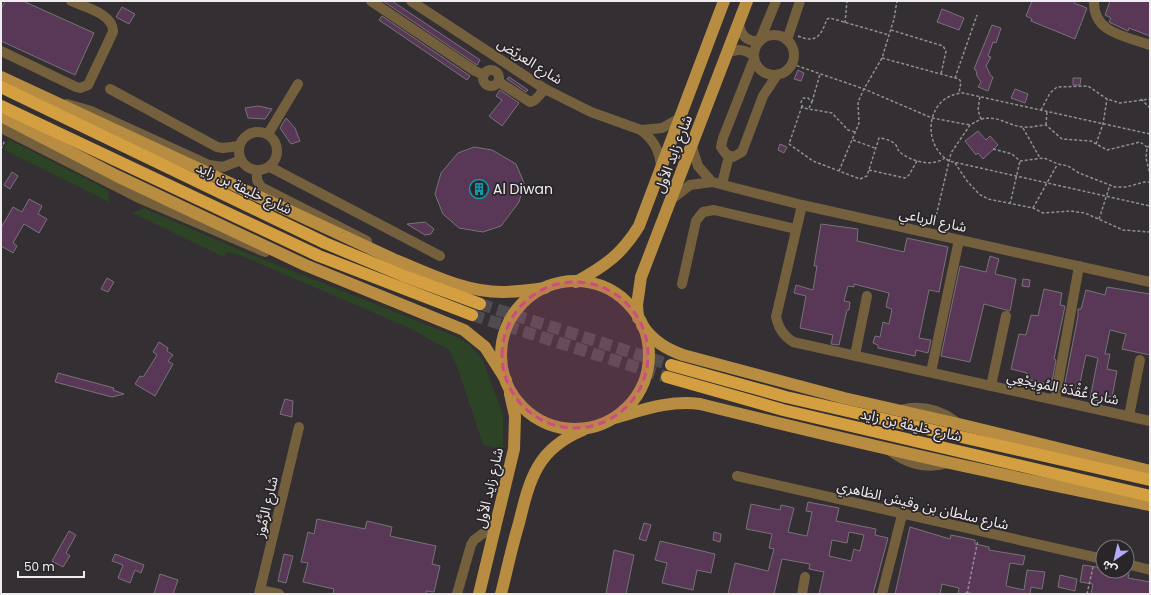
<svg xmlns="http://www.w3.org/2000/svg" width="1151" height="595" viewBox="0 0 1151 595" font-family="Poppins,'Noto Sans Arabic',sans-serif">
<rect width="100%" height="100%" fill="#332f32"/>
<g fill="#2d4325">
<path d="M8,139L108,190L109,202L4,150Z"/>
<path d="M144,208L240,250L452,335L468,343L482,359L503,414V449L483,445L458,369L449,350L405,326L242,256L227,252L224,257L132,213Z"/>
</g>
<g fill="#593857" stroke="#777377" fill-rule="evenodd">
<path d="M5,1H23L94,33L75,75L1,41V9Z"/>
<path d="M383,1H392L480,60L477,65Z"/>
<path d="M1032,1H1075L1074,3L1087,8L1075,39L1031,21L1032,19L1026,16Z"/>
<path d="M1110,1H1150V36L1129,28L1128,31L1109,22L1111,18L1105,15Z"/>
<path d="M122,7L135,14L129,24L116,17Z"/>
<path d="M942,9L964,18L959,30L937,22Z"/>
<path d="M382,16L470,76L467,80L379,20Z"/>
<path d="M992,25L1001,28L996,43L993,42L988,56L991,57L986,66L991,76L993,77L988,91L978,87L981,82L977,76L976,70L974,69Z"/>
<path d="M798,70L804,73L801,81L794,79Z"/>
<path d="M509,77L528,90L526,92L507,79Z"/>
<path d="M1073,78H1081L1080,85H1073Z"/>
<path d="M1015,89L1028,94L1025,103L1011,98Z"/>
<path d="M500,90L519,103L502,126L489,116L502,100L496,96Z"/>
<path d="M258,106L272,109L265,119L248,118L245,108Z"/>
<path d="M286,118L295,128L300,141L291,144L280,128Z"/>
<path d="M978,131L986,140L990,136L998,145L983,159L978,153L976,155L965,141Z"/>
<path d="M780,144L787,147L784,153L778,150Z"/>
<path d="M474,147L492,150L516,164L524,183L519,202L501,226L483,232L459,228L443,214L435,194L441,173L458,153Z"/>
<path d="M12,172L18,176L10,189L4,185Z"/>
<path d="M29,199L42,206L38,214L47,219L39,233L24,224L13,243L17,246L13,253L1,246V228L13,207L22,212Z"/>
<path d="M425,222L434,229L431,234L425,235L407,224Z"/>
<path d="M821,224L858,229L857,241L904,252L907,238L948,247L939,292L929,290L919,338L931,340L928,353L916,350L915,356L878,348V345L873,343L875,336L880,337L883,322L889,324L892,309L886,307L889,293L854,284V287L848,286L844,301L850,302L849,310H847L839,345L831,344L833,335L800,328L806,296L794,293L796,285L813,290L817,266H814Z"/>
<path d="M990,256L999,259L995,274L1016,279L1010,311L984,304L970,362L941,356L960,266L986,272Z"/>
<path d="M107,278L114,282L108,292L101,289Z"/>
<path d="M1023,279L1030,280L1029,287L1022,286Z"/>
<path d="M1107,287L1150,294V355L1122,349L1126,334L1110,330L1105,354H1110L1107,369L1117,371L1112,397L1106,396L1105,402L1090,399L1098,358L1086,355L1077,396L1063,393L1078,316V309H1081L1086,290L1105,295Z"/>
<path d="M1044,289L1062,293L1060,305L1065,306L1054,359L1056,360L1051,388L1043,386L1044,383L1025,379L1027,373L1011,369L1019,334L1026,335L1031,315L1038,316Z"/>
<path d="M159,342L168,348L167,351L173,355L168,361L173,364L155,396L135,384L140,376L143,377L147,371L157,355L153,352Z"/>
<path d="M58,373L114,388L113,390L124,394L112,397L55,382Z"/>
<path d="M285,399L293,401L292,417L280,414Z"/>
<path d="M808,502L839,508L836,521L876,529L875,535L888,538L873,594H819L824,572L809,569L810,564L782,559L774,594H728L735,563L768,571L774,549L769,548L772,534L746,529L751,504L780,510L781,505L794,508L788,532L807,536L812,512L806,511ZM849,532L864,535L860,551L854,549L851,561L829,556L832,540L847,543Z"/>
<path d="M317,519L365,529L367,521L392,527L390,536L436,546L432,564L440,566L434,592L426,591V594H333L334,589L303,582L308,563L301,562L308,532L314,534Z"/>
<path d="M644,523L651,525L646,541L639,539Z"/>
<path d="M910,527L950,539L951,535L975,540V544L989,547V550L1025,556L1023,565L1010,563L1006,586L1024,590L1027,570L1045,572L1042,589L1031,587L1030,594H974L966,592L965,594H958L959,588L942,584L940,594H895Z"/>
<path d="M69,531L76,535L66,553L70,556L63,567L52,561Z"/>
<path d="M714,532L721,534L720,542L713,540Z"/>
<path d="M660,541L715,554L711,573L697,570L693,590L662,583L667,563L655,560Z"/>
<path d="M614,550L634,555L626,594H606Z"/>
<path d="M115,554L144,565L141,573L135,570L130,583L118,578L123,565L112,561Z"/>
<path d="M284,554L293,556L286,583L278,581Z"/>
<path d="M1083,565L1103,568V571H1115L1129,574L1128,578L1150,582V594H1091L1093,584L1080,582Z"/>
<path d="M160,574L178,580L173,594H154Z"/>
<path d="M1060,575L1077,579L1075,591L1058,587Z"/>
</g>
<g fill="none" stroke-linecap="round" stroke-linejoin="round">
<g stroke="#4f4b4e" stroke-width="12" stroke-dasharray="12 6" stroke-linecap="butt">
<path d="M480,304L671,365"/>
<path d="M472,315L667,377"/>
</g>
<g stroke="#928f92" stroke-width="1.5" stroke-dasharray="3 2" stroke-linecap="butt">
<path d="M845,23L847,1"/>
<path d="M891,30L943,46L946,51L941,74"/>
<path d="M798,36C817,44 821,35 827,19L830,18L889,35"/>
<path d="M882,58L959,79L961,82L959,93"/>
<path d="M792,64L864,89L932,118L970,125"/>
<path d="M955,78L977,15"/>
<path d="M1141,99L1150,108"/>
<path d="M812,102L820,74"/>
<path d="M802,106L789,144L813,161L860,179L867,176L879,138C884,138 893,141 896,145C898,149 898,151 901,153C913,162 932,167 945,158"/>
<path d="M809,108L812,102L808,98H803L801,102L803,108L832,113L848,130L855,132"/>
<path d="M1041,110L1050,93L1057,87L1088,86L1107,99L1120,103L1150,99"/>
<path d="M981,119C1000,115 1007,126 1024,127C1031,128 1039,125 1046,125L1062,139L1091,141L1107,150L1140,142L1147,147"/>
<path d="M1046,125L1047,111"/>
<path d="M1023,128L1040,158"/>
<path d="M1150,134L963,93C927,95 920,143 949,161L1150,206"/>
<path d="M853,140L875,148"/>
<path d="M1096,144L1103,124L1107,99"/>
<path d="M1150,146L1147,147L1146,158L1150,174"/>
<path d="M1,149L5,140"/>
<path d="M993,149L1012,154L1020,161L1044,158L1058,164L1068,166L1079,173L1115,187H1126L1145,182H1150"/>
<path d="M955,163L967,181L979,194L988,199L1033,208L1043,213L1071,211L1085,213L1123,230L1150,232"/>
<path d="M869,170L905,178L909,175L917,161"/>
<path d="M839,171L859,123L858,102L864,89L882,58L894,19L897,1"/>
<path d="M1010,204L1020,161"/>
<path d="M1033,208L1057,165"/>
<path d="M1099,219L1110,185"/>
<path d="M934,225L951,153L970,125L981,119L978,110L980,96"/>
<path d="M967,594L978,540"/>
<path d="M1087,594L1093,567"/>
</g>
<g stroke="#75603d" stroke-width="10">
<path d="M371,1L475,71L484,75"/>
<path d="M411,1L545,89L591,112L641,130L662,128L680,118"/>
<path d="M1094,1C1093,33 1125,36 1150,45"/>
<path d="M739,23C740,35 747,42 759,41"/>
<circle cx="774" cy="55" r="20"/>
<path d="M760,40L776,1"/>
<path d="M787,40L800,1"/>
<path d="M1,51L76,87L80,88L88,85L113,32C114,14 85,7 71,1"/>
<path d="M727,53C737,48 745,49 754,56"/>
<path d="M754,59L723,138L721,147L726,154L733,157L742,152L763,96L777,75"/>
<circle cx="491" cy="78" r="8"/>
<path d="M499,82L530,102L535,100L545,89"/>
<path d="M110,89L217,147L223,148L239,146"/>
<path d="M67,104L91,111L209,165L223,167L241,160"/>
<path d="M1,128L141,199L265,252"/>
<path d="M641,130C654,140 660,151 661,167"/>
<circle cx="258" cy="151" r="19"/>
<path d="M268,134L298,84"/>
<path d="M692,147L698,166L712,182"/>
<path d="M270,167L440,256"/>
<path d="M257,171V180L261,187L367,241"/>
<path d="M722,184L729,156"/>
<path d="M673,198L690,185L712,182L802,205L1150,282"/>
<path d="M802,205L776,317C779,329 783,335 793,342L1150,421"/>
<path d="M682,284L696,221L703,212L714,210L796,229"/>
<path d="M855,355L867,296"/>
<path d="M931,372L959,240"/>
<path d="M991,386L1006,316"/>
<path d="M1055,400L1079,266"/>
<path d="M900,410C920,405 939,409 955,421"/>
<path d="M1129,416L1140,360"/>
<path d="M888,449C904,463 926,470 947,463"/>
<path d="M737,476L1103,559"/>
<path d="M1127,564L1150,570"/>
<path d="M260,590L279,594"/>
<path d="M259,594L299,427"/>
<path d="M457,594L471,545L474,540L496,524"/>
<path d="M802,594L805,577"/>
<path d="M882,594L902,515"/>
</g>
<g stroke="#b88d41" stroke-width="12">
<path d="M1,77L393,259C428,273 464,292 502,292C517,292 531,290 545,288"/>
<path d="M1,116L117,176L305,265L464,330L485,347L506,380"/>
<circle cx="575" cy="355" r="74"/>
<path d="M576,282C605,266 622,254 639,226L724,1"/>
<path d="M638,318L637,305L641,277L747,1"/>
<path d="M642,325C653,341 666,349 683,355L844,398L963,425L1150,471"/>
<path d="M614,418C643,410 669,400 700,404C849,441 999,475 1150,505"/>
<path d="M479,594L514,449L515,416L510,394"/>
<path d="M501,594C507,570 512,546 519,523C530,478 537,449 583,430"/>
</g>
<g stroke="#d39f40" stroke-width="12">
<path d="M1,87L325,243L404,276L480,304"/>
<path d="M1,106L319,256L472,315"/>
<path d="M671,365L786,397L1150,480"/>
<path d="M667,377L783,410L1150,496"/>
</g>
</g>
<path fill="#cd4d80" fill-opacity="0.2" stroke="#cd4d80" stroke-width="3" stroke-dasharray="8 5" stroke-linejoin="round" d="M502 355a73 73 0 1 1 146 0a73 73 0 1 1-146 0Z"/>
<defs>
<symbol id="building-ring" viewBox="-11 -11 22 22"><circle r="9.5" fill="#292528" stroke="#0f9aa8" stroke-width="1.5"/><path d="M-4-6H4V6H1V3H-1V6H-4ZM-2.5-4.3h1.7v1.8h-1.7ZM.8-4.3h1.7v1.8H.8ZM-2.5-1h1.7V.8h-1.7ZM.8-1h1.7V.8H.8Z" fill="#0f9aa8"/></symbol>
</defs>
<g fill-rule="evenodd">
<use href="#building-ring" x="468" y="178" width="22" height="22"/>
</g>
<g text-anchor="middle" stroke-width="3.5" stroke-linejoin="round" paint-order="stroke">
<g font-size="14" fill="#efecef" stroke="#292528">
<text transform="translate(530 61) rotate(32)" y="5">شارع العريّض</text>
<text transform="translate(673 154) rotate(-69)" y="5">شارع زايد الأول</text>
<text transform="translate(244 188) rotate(25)" y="5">شارع خليفة بن زايد</text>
<text transform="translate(933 220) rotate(12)" y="5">شارع الرباعي</text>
<text transform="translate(1063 388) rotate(12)" y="5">شارع عُقْدَة المُوِيجْعِي</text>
<text transform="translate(911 425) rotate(13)" y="5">شارع خليفة بن زايد</text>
<text transform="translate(489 488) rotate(-77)" y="5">شارع زايد الأول</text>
<text transform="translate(923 505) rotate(13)" y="5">شارع سلطان بن وقيش الظاهري</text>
<text transform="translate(266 507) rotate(-77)" y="5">شارع الرُّمُوز</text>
</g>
<g font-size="14" fill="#efecef" stroke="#292528" text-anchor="start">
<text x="493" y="194">Al Diwan</text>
</g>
</g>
<rect width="1151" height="595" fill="none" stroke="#efecef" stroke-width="4"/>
<g transform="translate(1115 559) rotate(214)"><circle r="19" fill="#292528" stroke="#787578"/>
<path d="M0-3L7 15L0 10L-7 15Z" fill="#b4acf9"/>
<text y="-6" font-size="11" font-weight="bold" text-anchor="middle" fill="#efecef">ش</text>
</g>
<path d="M18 571v6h66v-6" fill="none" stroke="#efecef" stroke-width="2"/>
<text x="24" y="571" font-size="12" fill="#efecef" stroke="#292528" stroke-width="3" paint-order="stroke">50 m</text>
</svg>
